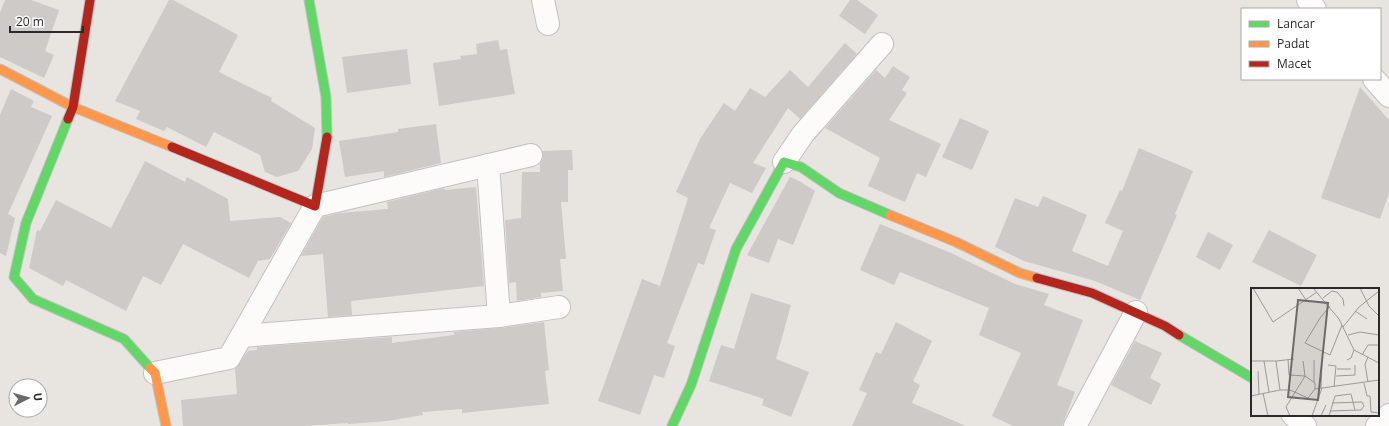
<svg xmlns="http://www.w3.org/2000/svg" width="1389" height="426" viewBox="0 0 1389 426" font-family="'Open Sans',sans-serif">
<rect width="100%" height="100%" fill="#e8e4e0"/>
<g fill="#cdcac7">
<path d="M5,0H31L59,10L45,51L54,55L44,78L0,57V13Z"/>
<path d="M169,0H173L238,35L219,72L272,98L271,101L315,128L312,149L298,171L277,177L265,172L260,155L214,132L206,147L167,127L164,131L136,119L140,111L115,101Z"/>
<path d="M850,0H857L878,15L865,34L839,16Z"/>
<path d="M498,40L500,50L507,49L515,94L439,106L433,63L461,59L460,56L477,54L476,44Z"/>
<path d="M845,43L857,54L800,119L788,108L753,163L766,168L752,193L730,183L709,228L716,230L704,265L698,263L667,343L675,346L664,378L654,375L640,415L598,401L642,279L660,286L688,198L676,192L700,139L724,103L735,111L750,88L765,97L790,70L808,87Z"/>
<path d="M407,49L411,84L347,93L342,57Z"/>
<path d="M893,66L910,77L902,90L907,93L889,120L941,144L926,177L917,173L905,202L868,186L880,158L825,128L876,70L885,78Z"/>
<path d="M1360,87L1389,120V193L1380,219L1321,198Z"/>
<path d="M11,89L34,101L31,107L52,116L8,214L15,218L6,256L0,253V115Z"/>
<path d="M960,118L989,131L972,170L942,157Z"/>
<path d="M436,124L441,163L384,177V171L345,177L339,141L398,132V129Z"/>
<path d="M1139,148L1193,171L1175,214L1177,215L1140,300L1095,281L1024,261L995,247L1015,198L1038,207L1043,196L1087,215L1072,251L1108,266L1123,231L1105,223L1120,190L1122,191Z"/>
<path d="M572,150L573,170H568V202H561L566,259H560L563,291L541,293V297L517,301L516,282L509,283L505,220L521,218L522,172H540V164L543,158L542,151Z"/>
<path d="M145,161L185,182L187,177L228,199L230,221L280,217L291,223L270,259L258,261L249,278L183,244L161,285L143,276L126,311L66,280L63,286L29,268L37,230L40,231L56,200L111,228Z"/>
<path d="M790,177L799,181L815,191L793,245L778,239L769,263L747,255Z"/>
<path d="M476,187L484,286L351,301L352,315L328,317L323,254L301,256L323,217L340,213L388,209L387,202L444,188L445,190Z"/>
<path d="M880,224L951,253L1015,284L1049,294L1044,305L1083,320L1057,385L1075,392L1062,426H1013L992,416L1021,353L979,335L989,308L900,272L894,285L860,270Z"/>
<path d="M1269,230L1317,255L1301,286L1252,262Z"/>
<path d="M1208,232L1233,245L1220,270L1196,257Z"/>
<path d="M751,293L791,305L776,359L809,372L791,417L762,405L764,399L709,381L721,345L734,349Z"/>
<path d="M544,322L549,370L545,371L549,404L462,413V409L422,412L423,415L387,421L348,424V423L304,426H183L181,400L237,394L235,369L248,351L257,350V347L392,337V343L454,335V332L500,328Z"/>
<path d="M896,322L932,341L913,381L920,385L912,403L966,426H852L867,393L859,390L876,352L881,354Z"/>
<path d="M1135,341L1162,353L1150,378L1161,384L1151,405L1111,385Z"/>
</g>
<g fill="none" stroke-linecap="round" stroke-linejoin="round">
<defs>
<g id="street">
<path d="M543,0L548,24"/>
<path d="M1308,0L1315,9"/>
<path d="M1374,79L1389,96"/>
<path d="M784,162L803,134L882,44"/>
<path d="M488,165L499,316"/>
<path d="M242,336L499,316L559,307"/>
<path d="M155,373L229,358L315,206L531,155"/>
<path d="M1293,415L1305,426"/>
<path d="M1075,426L1136,312"/>
<path d="M1377,426L1389,415"/>
</g>
<g id="fast">
<path d="M309,0L326,97L327,137"/>
<path d="M68,119L26,223L14,277L33,299L124,339L150,368"/>
<path d="M1179,335L1252,378"/>
<path d="M672,426L691,385L736,249L784,162L801,167L839,193L890,215"/>
</g>
<g id="slow">
<path d="M0,69L73,107L172,147"/>
<path d="M890,215L956,242L1020,273L1037,278"/>
<path d="M150,368L155,373L166,426"/>
</g>
<g id="jam">
<path d="M68,119L73,107L90,0"/>
<path d="M172,147L315,206L327,137"/>
<path d="M1037,278L1092,293L1165,326L1179,335"/>
</g>
</defs>
<use href="#street" stroke="#c2c1c1" stroke-width="24"/>
<use href="#fast" stroke="#c2c1c1" stroke-width="11"/>
<use href="#slow" stroke="#c2c1c1" stroke-width="11"/>
<use href="#jam" stroke="#c2c1c1" stroke-width="11"/>
<use href="#street" stroke="#fcfbfa" stroke-width="22"/>
<use href="#fast" stroke="#63d668" stroke-width="9"/>
<use href="#slow" stroke="#ff974d" stroke-width="9"/>
<use href="#jam" stroke="#b3261e" stroke-width="9"/>
</g>
<g transform="translate(1251 288)">
<rect width="128" height="128" fill="#e8e4e0"/>
<path fill="none" stroke="#9c9a97" stroke-width="1" d="M2,0L22,34L66,4M47,0L55,12M62,0L88,31L103,62L128,75M109,0L118,18L128,28M72,10L81,3L86,4L92,11L93,18M79,18L69,30L54,55L79,67L91,37M104,23L116,31M92,39L108,19L128,3M97,47L109,44L128,47M111,67L117,57H128M117,69L114,76L117,94M37,71L38,87L54,88L35,119L39,128M96,72L100,70L103,62M0,73H25L29,102M13,73L18,104M25,73L43,71M52,73L54,88L64,95V101M77,77L85,78L83,99M86,81H100M7,83L8,106M85,88L104,87V77M63,94V72M113,95L116,108H119M70,100L71,75M12,105L17,128M0,108L29,102H39L57,110L64,101L128,92M119,108L120,124L128,125M79,123L110,122L113,118L111,114L81,115M61,128L71,100M70,128L75,117M78,128L84,108L100,106L104,122"/>
<path fill="#6c6b6a" fill-opacity="0.15" stroke="#6c6b6a" stroke-width="2" d="M47,12L77,15L67,112L37,109Z"/>
<rect width="128" height="128" fill="none" stroke="#2a2a2a" stroke-width="2"/>
</g>
<rect x="1241" y="8" width="140" height="72" fill="#ffffff" stroke="#aaaaaa"/>
<rect x="1249" y="21" width="20" height="6" fill="#63d668" stroke="#aaaaaa"/>
<text x="1277" y="28" font-size="12" fill="#2a2a2a">Lancar</text>
<rect x="1249" y="41" width="20" height="6" fill="#ff974d" stroke="#aaaaaa"/>
<text x="1277" y="48" font-size="12" fill="#2a2a2a">Padat</text>
<rect x="1249" y="61" width="20" height="6" fill="#b3261e" stroke="#aaaaaa"/>
<text x="1277" y="68" font-size="12" fill="#2a2a2a">Macet</text>
<g transform="translate(28 398) rotate(84)"><circle r="19" fill="#ffffff" stroke="#aaaaaa"/>
<path d="M0-3L7 15L0 10L-7 15Z" fill="#6c6b6a"/>
<text y="-6" font-size="11" font-weight="bold" text-anchor="middle" fill="#2a2a2a">U</text>
</g>
<path d="M10 26v6h73v-6" fill="none" stroke="#2a2a2a" stroke-width="2"/>
<text x="16" y="26" font-size="12" fill="#2a2a2a" stroke="#ffffff" stroke-width="3" paint-order="stroke">20 m</text>
</svg>
